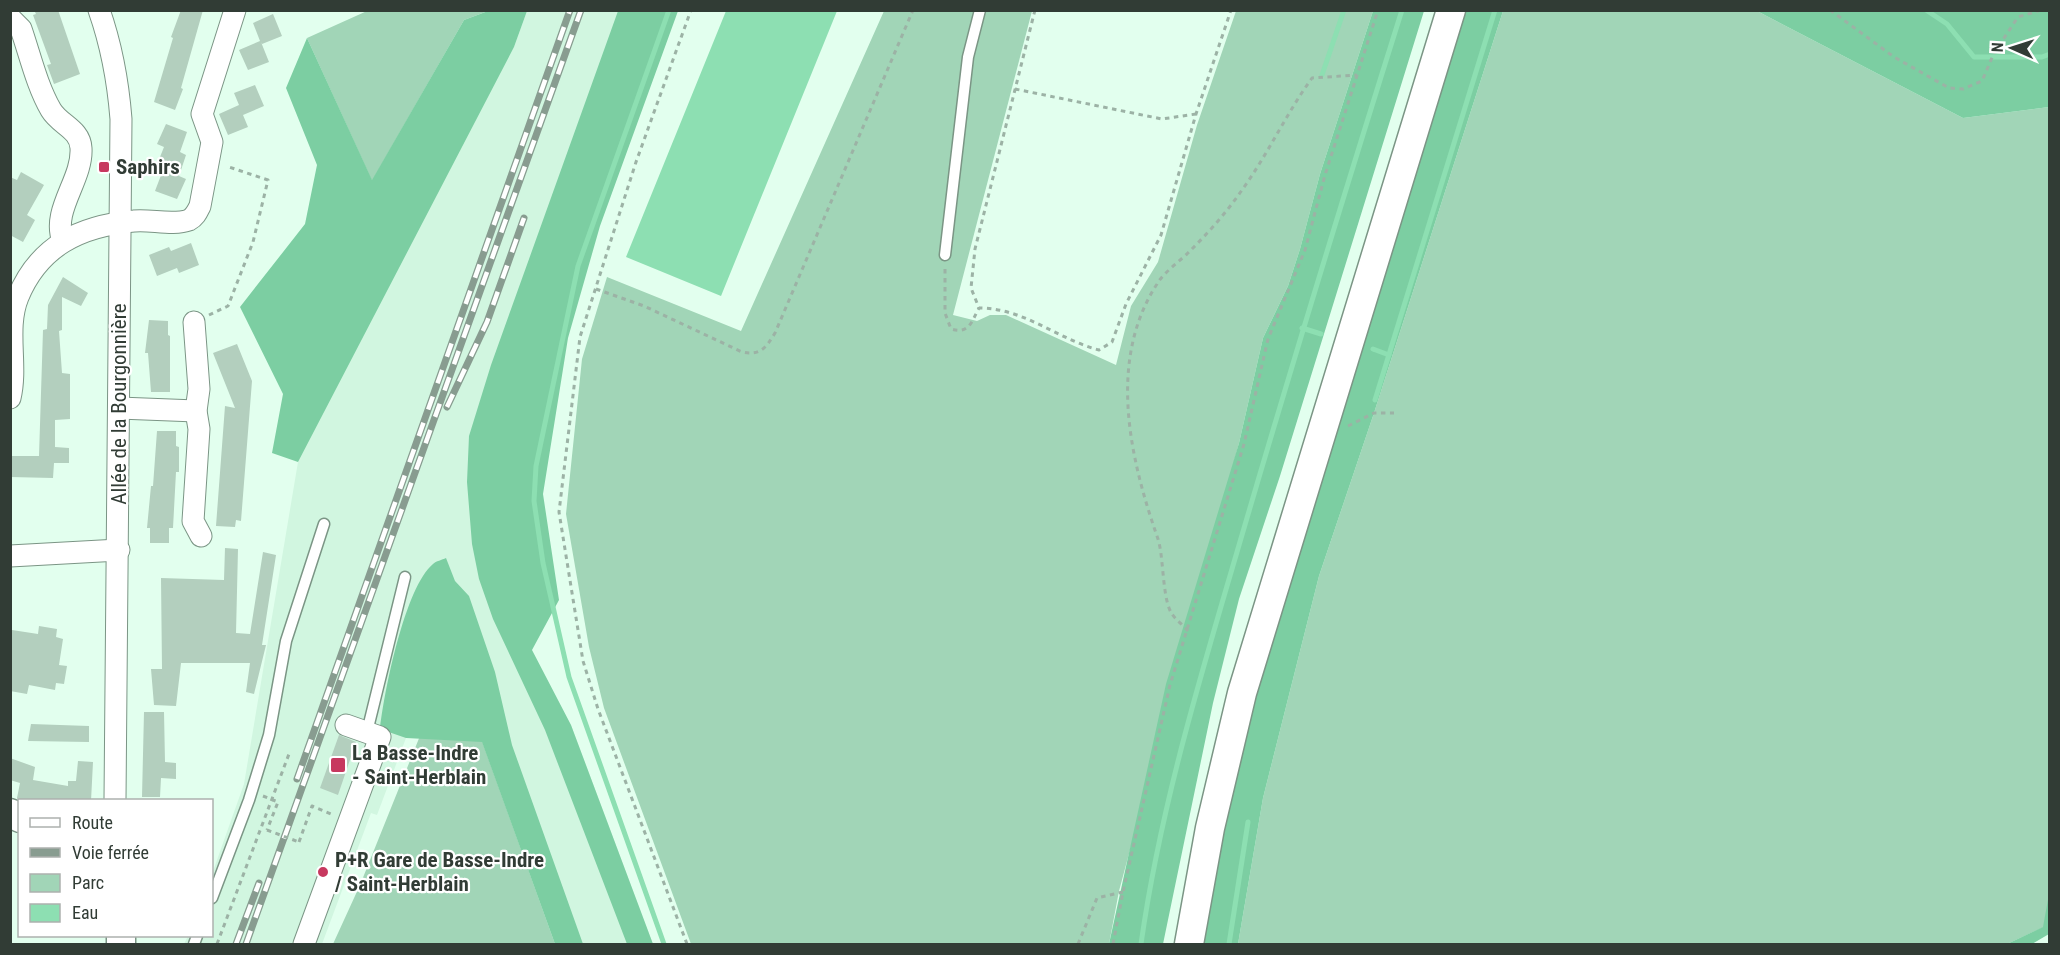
<svg xmlns="http://www.w3.org/2000/svg" width="2060" height="955" viewBox="0 0 2060 955" font-family="'Roboto Condensed',sans-serif">
<rect width="100%" height="100%" fill="#e2ffee"/>
<path fill="#d1f6e0" d="M527,11H656L479,579L571,725L653,944H555L482,741L407,681L406,738L377,815L371,813L322,944H184L188,936H212V874L244,784L298,462L283,394L514,47Z"/>
<g fill="#a1d5b7">
<path d="M367,11H488L464,20L372,181L307,38Z"/>
<path d="M884,11H1032L953,315L977,321L990,315H1006L1116,365L1131,306L1158,262L1197,125L1236,11H1373L1320,174L1300,249L1288,286L1263,338L1239,443L1119,891L1109,944H691L604,708L589,647L566,514L582,359L607,277L741,331Z"/>
<path d="M1503,11H1757L1963,118L2049,107L2050,894L2044,927L2007,944H1238L1263,798L1319,576L1374,413Z"/>
<path d="M430,711L482,741L555,944H333L360,885Z"/>
</g>
<g fill="#7ccea2">
<path d="M488,11H527L514,47L298,462L272,453L283,394L240,307L305,224L317,165L286,88L307,38L372,180L464,20Z"/>
<path d="M618,11H678L600,226L568,338L543,494L559,600L532,650L571,725L653,944H627L545,730L493,619L479,579L472,544L467,482L469,436L491,365Z"/>
<path d="M1373,11H1424L1280,476L1239,599L1213,703L1163,944H1109L1166,684L1239,443L1263,338L1288,286L1300,249L1320,174Z"/>
<path d="M1462,11H1503L1374,413L1319,576L1263,798L1238,944H1200L1239,753Z"/>
<path d="M1757,11H2049V107L1963,118Z"/>
<path d="M446,558L455,581L469,596L495,672L512,745L583,944H555L482,742L406,738L380,729C384,692 405,587 433,564C436,561 442,560 446,558Z"/>
<path d="M2049,894V934L2032,944H2007L2043,927Z"/>
</g>
<path fill="#8ddfb2" d="M726,11H837L721,296L626,257Z"/>
<g fill="none" stroke-linecap="round" stroke-linejoin="round">
<g stroke="#8ddfb2" stroke-width="5">
<path d="M1926,10L1947,24L1974,57H2042L2050,54"/>
<path d="M1322,75L1344,10"/>
<path d="M1302,328L1321,334"/>
<path d="M1373,349L1389,355"/>
<path d="M1375,400L1495,10"/>
<path d="M664,944L569,677L543,563L534,501L536,466L578,266L669,10"/>
<path d="M1141,944C1160,810 1199,681 1237,552C1290,371 1345,191 1402,10"/>
<path d="M1229,944L1248,822"/>
</g>
</g>
<g fill="#b3cfbe">
<path d="M34,10H58L80,74L54,84L47,65L51,64L33,15L36,14Z"/>
<path d="M181,10H203L181,88L183,89L175,110L154,102L173,38L171,37Z"/>
<path d="M273,14L282,36L262,44L261,42L269,62L248,70L239,50L260,41L253,23Z"/>
<path d="M255,85L264,106L243,115L248,127L228,135L219,114L239,105L234,93Z"/>
<path d="M166,124L187,132L180,152L186,155L179,176L186,179L177,199L155,191L163,170L156,167L164,147L157,144Z"/>
<path d="M21,172L44,185L27,215L35,220L23,242L10,235V177L17,180Z"/>
<path d="M191,243L199,265L179,273L177,268L157,276L149,255L169,247L171,251Z"/>
<path d="M63,277L88,293L81,306L62,297V330L59,331L62,373L70,374V419L55,420V447L69,448V463H54L53,478L10,477V456H39L43,330L47,329L48,305Z"/>
<path d="M149,320L168,321V335L170,336V392H151L148,353H145Z"/>
<path d="M237,344L252,381L241,521L236,520L235,527L216,526L225,406L235,408L213,353Z"/>
<path d="M157,431H176V446L179,447V472H176L173,528H169V543H150V528H147L151,486H153Z"/>
<path d="M225,548L238,549L236,633L250,634L263,552L276,555L262,645H266L254,694L246,692L250,663H181L176,706L154,705L151,669H162L161,578L224,580Z"/>
<path d="M39,626L57,629L56,637L63,639L59,665L67,666L64,684L56,683L55,690L29,685L27,694L10,691L12,630L38,634Z"/>
<path d="M144,712H164L165,762L176,763V779L161,778L160,797H142Z"/>
<path d="M31,724L89,726V742L28,741Z"/>
<path d="M339,735L356,742L338,795L320,788Z"/>
<path d="M10,758L35,767L33,780L68,786V781H76L78,761L93,762L91,801H22L17,798L20,783L10,780Z"/>
</g>
<g fill="none" stroke-linecap="round" stroke-linejoin="round">
<defs>
<g id="lane">
<path d="M945,255L968,57L980,10"/>
<path d="M367,732L405,577"/>
<path d="M212,898L249,800L269,735L286,641L324,524"/>
<path d="M194,944L197,936"/>
</g>
<g id="street">
<path d="M99,10C112,47 118,81 121,119L115,800"/>
<path d="M10,18L21,29C30,55 37,86 51,110C60,125 80,129 81,148C83,180 51,210 63,241"/>
<path d="M194,322L199,389L196,411L199,429L193,521L201,536"/>
<path d="M10,398C18,365 5,329 18,297C39,246 80,226 134,221C150,219 173,226 189,220C195,217 197,212 200,206L212,142L202,114L235,10"/>
<path d="M119,408L196,411"/>
<path d="M10,556L119,550"/>
<path d="M304,944L380,737L346,725"/>
</g>
<g id="secondary">
<path d="M10,813L20,818"/>
<path d="M121,944V936"/>
<path d="M1189,944L1210,828L1242,693L1451,10"/>
</g>
</defs>
<use href="#lane" stroke="#7b9585" stroke-width="13"/>
<use href="#street" stroke="#7b9585" stroke-width="23"/>
<use href="#secondary" stroke="#7b9585" stroke-width="31"/>
<g stroke="#9cb2a5" stroke-width="3" stroke-dasharray="4.5 4.5" stroke-linecap="butt">
<path d="M1035,10L975,249L971,288L979,308C1024,308 1057,339 1099,350L1112,342L1126,304L1161,235L1196,114L1231,10"/>
<path d="M1830,10L1894,57L1949,88L1963,89L1982,81L1994,53L2018,17L2041,10"/>
<path d="M1015,89L1162,119L1196,114"/>
<path d="M945,269V313L951,329C969,334 971,323 979,308"/>
<path d="M596,289L644,306L742,352C760,356 766,348 775,333L913,10"/>
<path d="M209,315L228,306L253,242L268,180L226,166"/>
<path d="M1348,426L1374,413H1394"/>
<path d="M1188,631C1183,625 1176,620 1172,614C1162,599 1164,558 1158,539C1130,459 1107,361 1157,284C1164,272 1179,262 1189,252C1208,233 1227,212 1242,190C1268,154 1286,114 1312,78L1357,75"/>
<path d="M263,796L278,802L267,830"/>
<path d="M299,842L312,806L331,814"/>
<path d="M217,944L289,754"/>
<path d="M687,944L598,709L583,661L559,512L580,337L636,162L691,10"/>
<path d="M1078,944L1097,898L1123,892"/>
<path d="M1113,944L1123,892L1170,685L1244,444L1268,339L1305,250L1325,175L1378,10"/>
</g>
<use href="#lane" stroke="#fff" stroke-width="10"/>
<use href="#street" stroke="#fff" stroke-width="21"/>
<use href="#secondary" stroke="#fff" stroke-width="28"/>
<defs>
<g id="rail">
<path d="M447,407L487,322L524,218"/>
<path d="M297,779L570,10"/>
<path d="M236,944L259,883"/>
<path d="M246,944L581,10"/>
</g>
</defs>
<use href="#rail" stroke="#889c90" stroke-width="7"/>
<use href="#rail" stroke="#fff" stroke-width="4.5" stroke-dasharray="14" stroke-linecap="butt"/>
<path stroke="#9cb2a5" stroke-width="3" stroke-dasharray="4.5 4.5" stroke-linecap="butt" d="M267,830L299,842"/>
</g>
<g fill="#c7385f" stroke="#fff" stroke-width="2">
<rect x="98" y="161" width="12" height="12" rx="3"/>
<rect x="330" y="757" width="16" height="16" rx="3"/>
<circle cx="323" cy="872" r="6"/>
</g>
<g text-anchor="middle" stroke-width="4.5" stroke-linejoin="round" paint-order="stroke">
<g font-size="21" font-weight="bold" fill="#313c35" stroke="#fff" text-anchor="start">
<text x="116" y="174">Saphirs</text>
<text x="352" y="760">La Basse-Indre<tspan x="352" dy="24">- Saint-Herblain</tspan></text>
<text x="335" y="867">P+R Gare de Basse-Indre<tspan x="335" dy="24">/ Saint-Herblain</tspan></text>
</g>
<g font-size="21" fill="#313c35" stroke="#fff">
<text transform="translate(119 404) rotate(-90)" y="7">Allée de la Bourgonnière</text>
</g>
</g>
<rect width="2060" height="955" fill="none" stroke="#313c35" stroke-width="24"/>
<rect x="18" y="799" width="195" height="138" fill="#ffffff" stroke="#adb1ae" stroke-width="1.5"/>
<rect x="30" y="818" width="30" height="9" fill="#ffffff" stroke="#adb1ae" stroke-width="1.5"/>
<text x="72" y="829" font-size="18" fill="#313c35">Route</text>
<rect x="30" y="848" width="30" height="9" fill="#889c90" stroke="#adb1ae" stroke-width="1.5"/>
<text x="72" y="859" font-size="18" fill="#313c35">Voie ferrée</text>
<rect x="30" y="874" width="30" height="18" fill="#a1d5b7" stroke="#adb1ae" stroke-width="1.5"/>
<text x="72" y="889" font-size="18" fill="#313c35">Parc</text>
<rect x="30" y="904" width="30" height="18" fill="#8ddfb2" stroke="#adb1ae" stroke-width="1.5"/>
<text x="72" y="919" font-size="18" fill="#313c35">Eau</text>
<g transform="translate(2012 48) rotate(273)" stroke="#ffffff" stroke-width="4.5" paint-order="stroke">
<path d="M0-4.5L10 22L0 15L-10 22Z" fill="#313c35"/>
<text y="-9" font-size="16" font-weight="bold" text-anchor="middle" fill="#313c35">N</text>
</g>
</svg>
